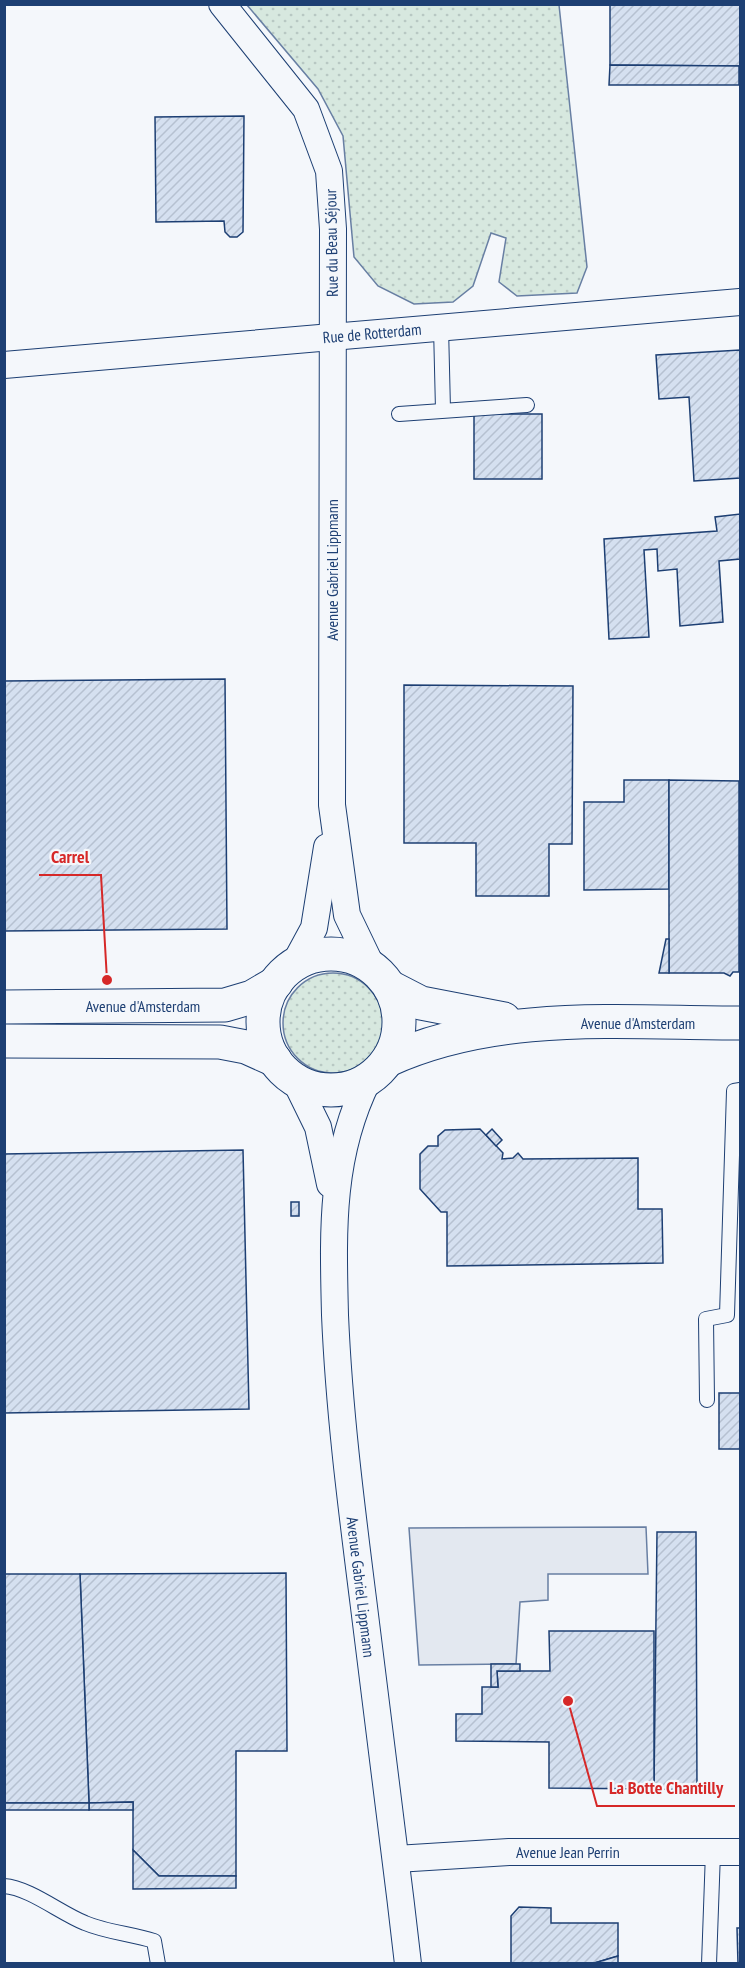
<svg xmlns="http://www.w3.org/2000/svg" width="745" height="1968" viewBox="0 0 745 1968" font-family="'PT Sans Narrow',sans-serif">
<defs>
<pattern id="grass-dots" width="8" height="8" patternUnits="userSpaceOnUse" patternTransform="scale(1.5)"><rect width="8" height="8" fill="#d7e8df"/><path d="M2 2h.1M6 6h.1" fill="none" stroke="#b8c8c3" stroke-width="1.8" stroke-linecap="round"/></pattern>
<pattern id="building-hatch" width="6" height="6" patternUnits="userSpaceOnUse" patternTransform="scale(1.5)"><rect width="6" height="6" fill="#d5e0f0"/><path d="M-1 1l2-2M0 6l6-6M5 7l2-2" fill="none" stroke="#b6c1d1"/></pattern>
</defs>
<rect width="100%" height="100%" fill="#f4f7fb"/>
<g fill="url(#grass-dots)" stroke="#687fa3" stroke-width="1.5">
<path d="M247,5H559L587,267L577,293L517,296L499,282L506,238L491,233L473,286L453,302L414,304L378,286L354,257L343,136L318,89Z"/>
<circle cx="333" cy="1023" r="50"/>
</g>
<path fill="#e3e8f0" stroke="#687fa3" stroke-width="1.5" d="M646,1527L648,1574H548V1600L520,1602L516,1664L419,1665L409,1528Z"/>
<g fill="url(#building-hatch)" stroke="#1d3f73" stroke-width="1.5">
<path d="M610,4H740V66L610,65Z"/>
<path d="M610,65L739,66V85H609Z"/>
<path d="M244,116L243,232L237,237H230L225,232L224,221L156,222L155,117Z"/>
<path d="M740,350V478L694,481L689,397L659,399L656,355Z"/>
<rect x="474" y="414" width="68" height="65"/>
<path d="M740,514V559L719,561L723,622L680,626L677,569L658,571L657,549L644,550L649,637L609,639L604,539L717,531L715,517Z"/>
<path d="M225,679L227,929L4,931V681Z"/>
<path d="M404,685L573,686L572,844H549V896H476V843H404Z"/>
<path d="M624,780H669V889L584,890V802H624Z"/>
<path d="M669,780L739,781V972H733L730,976L724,973H669Z"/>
<path d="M666,939H669V973H659Z"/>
<path d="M480,1129L503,1153L502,1159L513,1158L518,1153L523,1159L638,1158V1209H662L663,1263L447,1266V1212H441L420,1189V1154L428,1146H438V1136L445,1130Z"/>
<path d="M492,1129L502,1140L496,1146L486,1135Z"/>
<path d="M243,1150L249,1409L4,1413V1154Z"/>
<rect x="291" y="1202" width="8" height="14"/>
<rect x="719" y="1393" width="21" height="56"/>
<path d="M657,1532H696L697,1790L654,1789Z"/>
<path d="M286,1573L287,1751H236V1876H159L133,1850V1802L89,1803L80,1574Z"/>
<path d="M4,1574H80L89,1803H4Z"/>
<path d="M549,1631H654V1789L549,1788V1742L456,1741V1714H482V1687H498L497,1671H550Z"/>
<path d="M491,1664H520V1671H497L498,1687H491Z"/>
<path d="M133,1802V1810H89V1803Z"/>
<rect x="4" y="1803" width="85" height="7"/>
<path d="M133,1850L159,1876H236V1888L133,1889Z"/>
<path d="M519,1907L551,1908V1923H618V1956L591,1964H511V1916Z"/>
<path d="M737,1928H740V1964H738Z"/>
<path d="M618,1956V1964H591Z"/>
</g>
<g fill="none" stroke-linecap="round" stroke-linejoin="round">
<defs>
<g id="service">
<path d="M441,327L443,410"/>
<path d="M399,414L527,405"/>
<path d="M707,1400L706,1319L727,1315L734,1091L740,1090"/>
<path d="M4,1886C30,1888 60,1913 85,1923C106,1932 132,1934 154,1941L158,1964"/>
<path d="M709,1964L713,1852"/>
</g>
<g id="minor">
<path d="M222,4L306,109L329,171L333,229L332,805L347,915L372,967"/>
<path d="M4,365L740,302"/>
<path d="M294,965L314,928L327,847"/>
<path d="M295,1080L318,1127L330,1184"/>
<path d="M368,1080C330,1156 333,1232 335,1315C339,1410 351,1504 363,1599C378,1720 394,1842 408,1964"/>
<path d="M396,1859L509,1852H740"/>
</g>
<g id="tertiary">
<circle cx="331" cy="1022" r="68"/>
<path d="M390,987L421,1003L504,1019"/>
<path d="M4,1007L225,1005L252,997L276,983"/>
<path d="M4,1041L220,1042L246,1047L275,1060"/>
<path d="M388,1060C498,1010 623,1023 740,1023"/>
</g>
</defs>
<use href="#service" stroke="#1d3f73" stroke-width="16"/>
<use href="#minor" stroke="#1d3f73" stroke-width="28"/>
<use href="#tertiary" stroke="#1d3f73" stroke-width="35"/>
<use href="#service" stroke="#f4f7fb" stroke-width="14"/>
<use href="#minor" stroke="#f4f7fb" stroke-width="26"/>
<use href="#tertiary" stroke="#f4f7fb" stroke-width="33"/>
</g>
<g text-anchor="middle" stroke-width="4.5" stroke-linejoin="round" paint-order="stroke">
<g font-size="16" fill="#1d3f73" stroke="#f4f7fb">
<text transform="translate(331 243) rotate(-91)" y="6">Rue du Beau Séjour</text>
<text transform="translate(372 333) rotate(-5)" y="6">Rue de Rotterdam</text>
<text transform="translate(332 570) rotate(-90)" y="6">Avenue Gabriel Lippmann</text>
<text x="143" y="1012">Avenue d'Amsterdam</text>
<text x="638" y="1029">Avenue d'Amsterdam</text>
<text transform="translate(361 1587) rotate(83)" y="6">Avenue Gabriel Lippmann</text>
<text x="568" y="1858">Avenue Jean Perrin</text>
</g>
</g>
<path fill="none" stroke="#d62828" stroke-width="2" d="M107 980L101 875H39M568 1701L597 1806H735"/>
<g fill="#d62828" stroke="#f4f7fb" stroke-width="2">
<circle cx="107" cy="980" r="6"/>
<circle cx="568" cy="1701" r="6"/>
</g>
<g font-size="18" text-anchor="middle" font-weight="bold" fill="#d62828" stroke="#f4f7fb" stroke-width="4.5" stroke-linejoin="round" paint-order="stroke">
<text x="70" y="863">Carrel</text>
<text x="666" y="1794">La Botte Chantilly</text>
</g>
<rect width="745" height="1968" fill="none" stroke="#1d3f73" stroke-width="12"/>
</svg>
